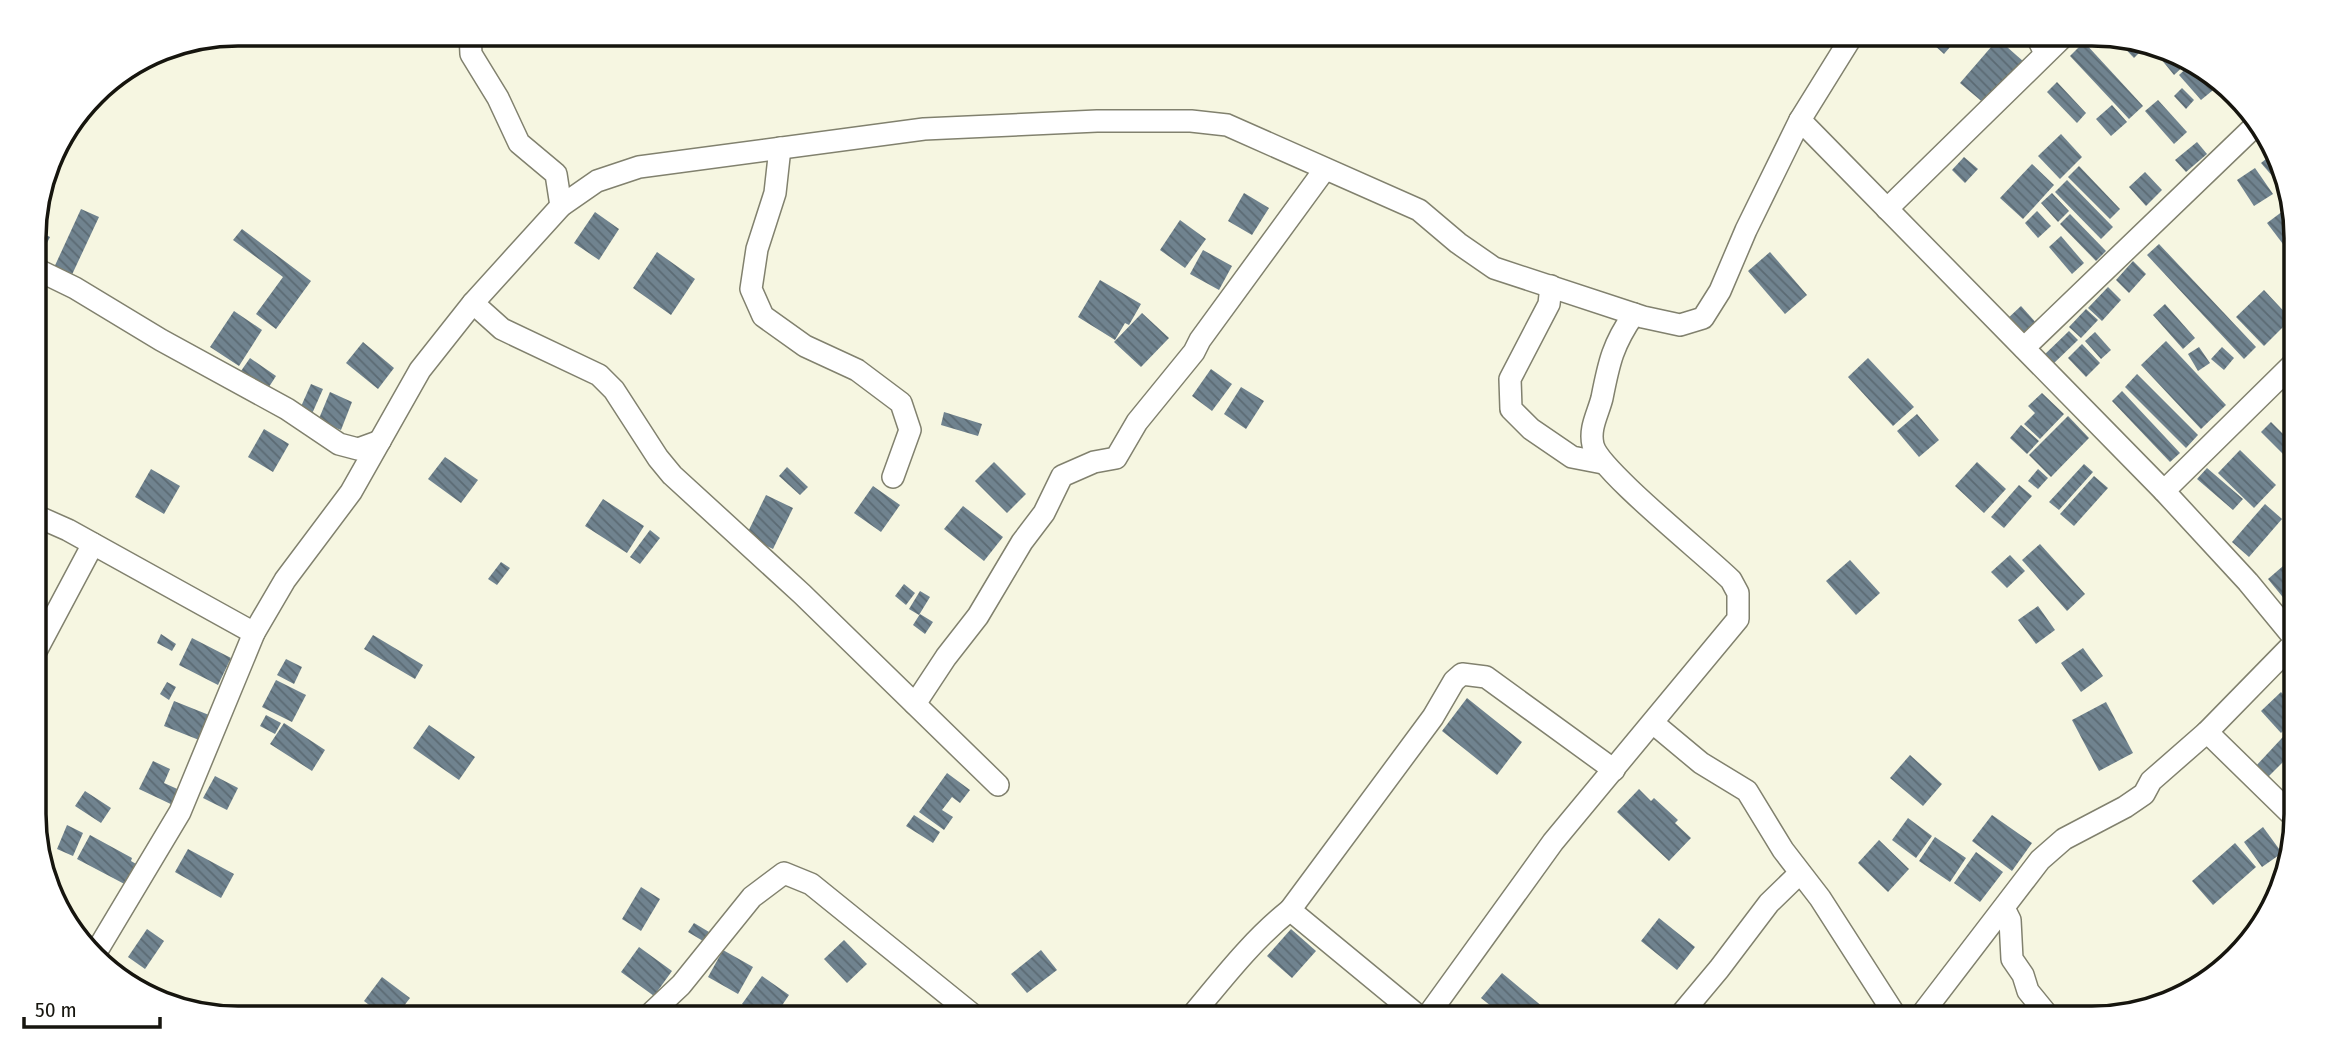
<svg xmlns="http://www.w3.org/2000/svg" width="2329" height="1052" viewBox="0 0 2329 1052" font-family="'Fira Sans Condensed',sans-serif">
<defs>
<pattern id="building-back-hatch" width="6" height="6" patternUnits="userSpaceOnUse" patternTransform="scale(1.75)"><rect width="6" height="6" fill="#70838f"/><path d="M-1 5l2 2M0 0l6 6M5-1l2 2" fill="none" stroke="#5b6a73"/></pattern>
</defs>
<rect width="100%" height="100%" fill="#f6f6e1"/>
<g fill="url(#building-back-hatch)">
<path d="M1921,33H1962L1944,54Z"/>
<path d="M2115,38L2143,44L2146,46L2134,58Z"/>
<path d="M1998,39L2024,62L1986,105L1960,83Z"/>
<path d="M2084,42L2143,106L2129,119L2070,56Z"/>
<path d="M2154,46L2170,49L2187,63L2174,75L2152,48Z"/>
<path d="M2190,65L2218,86L2201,100L2179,75Z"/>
<path d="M2057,82L2086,113L2077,123L2047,92Z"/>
<path d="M2182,88L2194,100L2186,109L2174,96Z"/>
<path d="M2158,100L2187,132L2174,144L2145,111Z"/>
<path d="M2112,105L2127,122L2111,136L2096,119Z"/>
<path d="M2061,134L2082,157L2060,179L2038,156Z"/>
<path d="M2197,142L2207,154L2186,172L2175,160Z"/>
<path d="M2271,155L2286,192L2261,163Z"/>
<path d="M1964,157L1978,169L1965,183L1952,170Z"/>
<path d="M2032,164L2054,185L2023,219L2000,198Z"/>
<path d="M2079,166L2120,209L2110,219L2068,177Z"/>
<path d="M2255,168L2273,194L2254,206L2237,180Z"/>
<path d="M2145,172L2162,190L2146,206L2129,187Z"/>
<path d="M2067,180L2113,227L2101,239L2055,192Z"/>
<path d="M1244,193L1269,208L1252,235L1228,221Z"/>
<path d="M2052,193L2069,211L2058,222L2041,203Z"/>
<path d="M2291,205L2294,211V241L2286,248L2267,223Z"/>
<path d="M81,209L99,217L69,281L52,272Z"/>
<path d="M2037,211L2051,226L2038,238L2025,223Z"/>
<path d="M595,212L619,229L599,260L574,243Z"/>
<path d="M2070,214L2106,251L2096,261L2060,224Z"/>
<path d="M1180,220L1206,239L1185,268L1160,250Z"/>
<path d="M34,229L50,237L36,265L34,264Z"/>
<path d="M242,229L311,281L276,329L256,314L283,277L233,240Z"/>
<path d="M2061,236L2084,263L2072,274L2049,247Z"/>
<path d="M2159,244L2256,347L2244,359L2147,255Z"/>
<path d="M1203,250L1232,266L1219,290L1190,274Z"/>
<path d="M657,252L695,279L671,315L633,288Z"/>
<path d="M1770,252L1807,295L1785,314L1748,271Z"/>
<path d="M2133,261L2146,274L2129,293L2116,280Z"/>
<path d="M1100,280L1141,304L1129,325L1125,323L1115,340L1078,317Z"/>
<path d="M2108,287L2121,300L2102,321L2088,308Z"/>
<path d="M2264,290L2291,319L2264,346L2236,317Z"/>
<path d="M2165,304L2195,338L2183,349L2153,315Z"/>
<path d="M2021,306L2038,325L2023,339L2006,320Z"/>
<path d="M2086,309L2098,320L2081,338L2069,327Z"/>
<path d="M234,311L262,330L239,366L210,347Z"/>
<path d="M1142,313L1169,338L1141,367L1114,342Z"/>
<path d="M2069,331L2078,340L2051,366L2042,357Z"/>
<path d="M2095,332L2111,350L2101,359L2085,341Z"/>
<path d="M2166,341L2226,405L2201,429L2141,365Z"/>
<path d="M363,342L394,368L378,389L346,363Z"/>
<path d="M2082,344L2100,363L2086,377L2068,358Z"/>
<path d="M2199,347L2210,363L2198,371L2188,354Z"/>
<path d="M2222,347L2234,358L2224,370L2211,359Z"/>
<path d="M250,358L276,376L267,390L241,371Z"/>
<path d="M1868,358L1914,407L1893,426L1848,377Z"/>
<path d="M1211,369L1232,384L1212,411L1192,396Z"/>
<path d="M2137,374L2198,435L2186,448L2125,387Z"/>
<path d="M311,384L323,389L311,416L299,411Z"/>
<path d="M1241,387L1264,401L1246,429L1224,414Z"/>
<path d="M2122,391L2180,453L2170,462L2112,401Z"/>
<path d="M330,392L352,402L341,430L318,421Z"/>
<path d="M2042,393L2064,414L2040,439L2024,424L2035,413L2028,406Z"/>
<path d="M944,412L982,424L978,436L941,425Z"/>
<path d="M1917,414L1939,440L1919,457L1897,431Z"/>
<path d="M2068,416L2089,438L2051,477L2029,455Z"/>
<path d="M2271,422L2295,446V451L2287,458L2261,432Z"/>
<path d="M2021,425L2039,441L2027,454L2010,438Z"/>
<path d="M264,429L289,444L273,472L248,457Z"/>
<path d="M2240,450L2276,485L2254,508L2218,473Z"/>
<path d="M445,457L478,480L461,503L428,479Z"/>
<path d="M994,462L1026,494L1007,513L975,481Z"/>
<path d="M1977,462L2006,489L1984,513L1955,486Z"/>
<path d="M2084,464L2093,472L2059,510L2049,502Z"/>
<path d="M787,467L808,487L800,495L779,476Z"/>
<path d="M2207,468L2243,499L2233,510L2197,479Z"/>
<path d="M151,469L180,486L164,514L135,497Z"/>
<path d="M2038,469L2048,478L2038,489L2028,481Z"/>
<path d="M2094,476L2108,488L2074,526L2060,514Z"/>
<path d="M2019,485L2032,496L2004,528L1991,517Z"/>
<path d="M873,486L900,505L881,532L854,513Z"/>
<path d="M766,495L793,508L773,549L746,536Z"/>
<path d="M603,499L644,526L627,553L585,526Z"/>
<path d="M2265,504L2282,519L2249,557L2232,542Z"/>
<path d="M963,506L1003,537L984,561L944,529Z"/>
<path d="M650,530L660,538L640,564L630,557Z"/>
<path d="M2040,544L2085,594L2067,611L2022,560Z"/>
<path d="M2010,555L2025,571L2007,588L1991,572Z"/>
<path d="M1850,560L1880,593L1856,615L1826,581Z"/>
<path d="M2289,561L2295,569V612L2268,579Z"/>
<path d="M501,562L510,568L497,585L488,579Z"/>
<path d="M904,584L915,593L906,605L895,596Z"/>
<path d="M920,591L930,597L919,615L909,609Z"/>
<path d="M2038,606L2055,630L2036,644L2018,620Z"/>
<path d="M920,614L933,622L925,634L913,625Z"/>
<path d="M161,634L176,644L172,651L157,643Z"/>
<path d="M373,635L423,665L415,679L364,649Z"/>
<path d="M192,638L231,658L218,685L179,665Z"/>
<path d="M2083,648L2103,676L2081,692L2061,663Z"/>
<path d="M286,659L302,667L294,684L277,675Z"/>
<path d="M2295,659V684L2283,673Z"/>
<path d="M276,680L306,695L292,722L262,707Z"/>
<path d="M167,682L176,687L169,700L160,694Z"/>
<path d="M2281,692L2295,708V719L2281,733L2261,711Z"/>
<path d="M1467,698L1522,742L1497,775L1442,731Z"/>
<path d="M174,701L209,715L199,740L164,726Z"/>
<path d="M2106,702L2133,753L2099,771L2072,720Z"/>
<path d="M266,715L281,723L275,734L260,726Z"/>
<path d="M284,723L325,750L312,771L270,744Z"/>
<path d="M2295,724L2296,749L2267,778L2255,767Z"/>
<path d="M429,725L475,757L459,780L413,748Z"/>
<path d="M1910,755L1942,784L1923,806L1890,778Z"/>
<path d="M153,761L170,769L164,783L184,792L177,807L139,789Z"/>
<path d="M947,773L970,790L960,803L952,797L942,810L953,817L944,830L919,812Z"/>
<path d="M215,776L238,788L227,810L203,798Z"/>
<path d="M1639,789L1651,801L1654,798L1678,820L1675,823L1691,838L1669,861L1617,812Z"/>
<path d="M85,791L111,808L101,823L75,806Z"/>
<path d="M914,815L940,832L933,843L906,826Z"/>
<path d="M1992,815L2032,843L2012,871L1972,841Z"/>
<path d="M1908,818L1932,836L1916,858L1892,840Z"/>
<path d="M67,825L83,833L73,856L57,849Z"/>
<path d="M2263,827L2282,853L2262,867L2244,842Z"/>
<path d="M90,835L132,858L131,861L143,868L132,888L77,859Z"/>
<path d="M1935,837L1966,858L1950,882L1919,861Z"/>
<path d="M1879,840L1909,869L1888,892L1858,863Z"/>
<path d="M2235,843L2256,867L2213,905L2192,881Z"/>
<path d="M188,849L234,874L221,898L175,872Z"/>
<path d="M1976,852L2003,872L1980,902L1954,883Z"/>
<path d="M641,887L660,899L641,931L622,919Z"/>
<path d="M1659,918L1695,947L1677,970L1641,941Z"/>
<path d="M694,923L709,932L703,941L688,932Z"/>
<path d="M147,929L164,941L145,969L128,957Z"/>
<path d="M1291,929L1316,951L1292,978L1267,956Z"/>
<path d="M844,940L867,964L847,983L824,959Z"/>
<path d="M639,947L672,971L654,996L621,972Z"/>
<path d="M723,950L753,967L738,994L708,977Z"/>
<path d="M1041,950L1057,970L1027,993L1011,974Z"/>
<path d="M1502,973L1556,1018H1506L1481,998Z"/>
<path d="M762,976L789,995L773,1019H763L742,1004Z"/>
<path d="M382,977L410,998L394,1019H387L364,1001Z"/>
<path d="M1374,1005L1392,1018H1364Z"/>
</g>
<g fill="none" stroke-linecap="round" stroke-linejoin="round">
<defs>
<g id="street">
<path d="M470,33L471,54L498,98L519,143L556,174L561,206"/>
<path d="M2035,33L2045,53"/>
<path d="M1800,120L2164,491L2248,582L2295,639"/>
<path d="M780,148L775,193L757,249L751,289L763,316L805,346L857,370L901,403L910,430L893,477"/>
<path d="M1887,209L2067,33"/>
<path d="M34,268L75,288L161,340L287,409L339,444L358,449L380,441"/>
<path d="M1551,286L1549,304L1510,379L1511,409L1531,429L1572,457L1603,463"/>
<path d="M473,303L502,329L599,375L614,390L658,458L672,475L802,594L998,785"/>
<path d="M2024,348L2258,123"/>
<path d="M2164,491L2294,363"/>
<path d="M34,515L68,530L254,633"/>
<path d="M35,653L93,544"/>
<path d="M915,704L946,657L978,616L1022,542L1044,513L1062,476L1094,462L1116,458L1137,422L1194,352L1200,340L1325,169"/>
<path d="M1653,723L1701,763L1747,791L1783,850L1820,898L1897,1018"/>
<path d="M2207,732L2295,818"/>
<path d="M2004,908L2010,920L2012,959L2023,975L2028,991L2050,1018"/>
<path d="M1290,910L1433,717L1454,681L1462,674L1486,677L1614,770"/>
<path d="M95,954L180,812L254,633L285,580L351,492L420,370L473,303L561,206L597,181L639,167L924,129L1097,121H1191L1227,125L1419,210L1458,243L1494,268L1643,317L1680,325L1703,318L1720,291L1746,230L1800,120L1854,33"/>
<path d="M1426,1018L1553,842L1738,619V593L1731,580C1706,555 1599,470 1593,445C1589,428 1598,414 1602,398C1609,362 1613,344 1634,314"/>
<path d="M1678,1018L1719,969L1769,903L1800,873"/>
<path d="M1919,1018L2040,860L2064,839L2125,807L2144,794L2151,781L2207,732L2295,642"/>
<path d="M645,1019L681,985L752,897L784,873L811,884L978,1019"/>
<path d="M1189,1019C1221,981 1251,941 1290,910L1421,1018"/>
</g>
</defs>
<use href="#street" stroke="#81816e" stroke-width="24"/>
<use href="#street" stroke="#fff" stroke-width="21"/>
</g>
<path d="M0 0H2329V1052H0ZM238 46H2092A192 192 0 0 1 2284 238V814A192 192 0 0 1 2092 1006H238A192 192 0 0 1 46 814V238A192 192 0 0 1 238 46Z" fill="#fff" fill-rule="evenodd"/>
<path fill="none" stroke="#16150e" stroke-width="3.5" d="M238 46H2092A192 192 0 0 1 2284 238V814A192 192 0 0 1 2092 1006H238A192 192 0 0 1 46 814V238A192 192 0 0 1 238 46Z"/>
<path d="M24 1017v10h136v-10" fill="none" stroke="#16150e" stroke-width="3.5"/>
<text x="35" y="1017" font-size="21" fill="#16150e" stroke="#ffffff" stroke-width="5" paint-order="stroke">50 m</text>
</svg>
